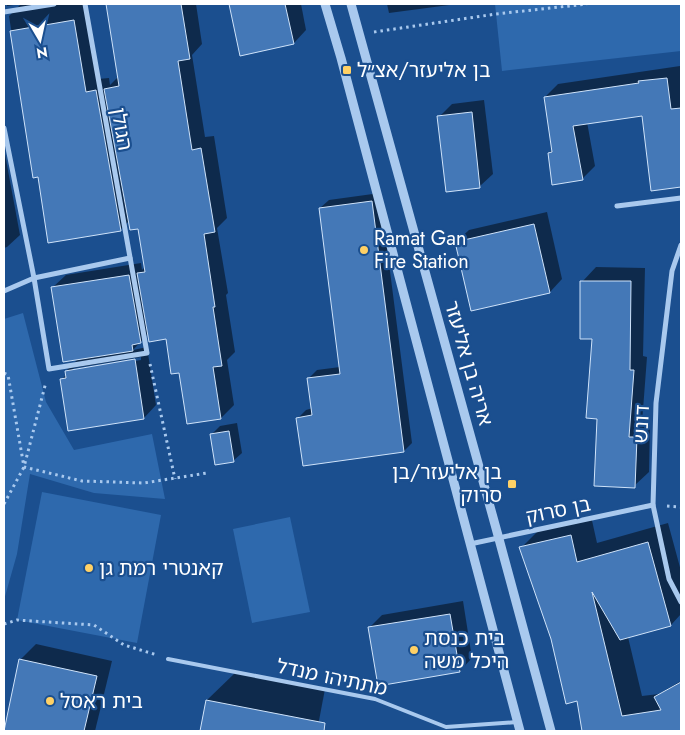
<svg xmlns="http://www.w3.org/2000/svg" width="685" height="735" viewBox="0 0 685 735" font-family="Jost,'Noto Sans Hebrew',sans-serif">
<rect width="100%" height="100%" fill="#1b4f8f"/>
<g fill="#2e69ad">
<path d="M495,4H681V51L502,71Z"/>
<path d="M23,313L46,402L74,450L152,434L165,499L94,493L30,474L17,554L4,600V319Z"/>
<path d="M42,492L161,515L137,643L17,620Z"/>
<path d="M290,517L310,612L252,623L233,529Z"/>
</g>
<g fill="#0007" fill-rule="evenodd">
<path d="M7,4H20L7,6Z"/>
<path d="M21,4H84L98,79L109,78L110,85L119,76L107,4H196L202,44L192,55L205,137L214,136L227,218L217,228L228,293L226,295L235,352L227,360L234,405L221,418L180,371L167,338L149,333L133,350L147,347L156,405L144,418L61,380L67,374L66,371L79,358L53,287L66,275L141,263L142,270L145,267L139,227L129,221L120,230L39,176L34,177L9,16ZM141,357V360L71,371L74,368Z"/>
<path d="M230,4H301L306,30L294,43L241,55Z"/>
<path d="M387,4H457L389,13Z"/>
<path d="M680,66L681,183L679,186L643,115L587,122L595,166L582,179L549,153L553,149L545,97L558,84Z"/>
<path d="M484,100L493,174L480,186L447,190L439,117L452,104Z"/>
<path d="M4,149L20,235L7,247L4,248Z"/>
<path d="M380,193L412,443L404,451L298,418L306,410L313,408L309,378L317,370L340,367L320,208L329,200Z"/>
<path d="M547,212L562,279L550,292L456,242L469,230Z"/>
<path d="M596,267L645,268L643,356L647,357L642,423H650L649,472L634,486L598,418L593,338L582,282Z"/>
<path d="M237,423L242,453L233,461L211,435L220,426Z"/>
<path d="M591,516L597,543L668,523L681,571V614L671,625L628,637L642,696L659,694L681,681V731H675L672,727L673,731H584L578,700L552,639L521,548L541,528Z"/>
<path d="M463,601L472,658L460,671L369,628L382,615Z"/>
<path d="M36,644L112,661L95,731H4L21,659Z"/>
<path d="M236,672L325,689L317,731H201L207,700Z"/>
</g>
<g fill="#4478b7" stroke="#cfe3fa">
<path d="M106,4H181L190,59L178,61L192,150L201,148L215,232L204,234L215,307H213L222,366L213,367L221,419L187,424L179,373L171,374L166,339L149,342L137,273L145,272L138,229L130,230L104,89L119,86Z"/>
<path d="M229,4H285L294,44L240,56Z"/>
<path d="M74,20L86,92L96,90L121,231L48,243L38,177L33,178L10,31Z"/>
<path d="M667,78L671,109L681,108V187L651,191L642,116L573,126L583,180L552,185L548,153L552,152L544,97L639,83L638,81Z"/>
<path d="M472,112L480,188L446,192L437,116Z"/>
<path d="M372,201L404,452L303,466L296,418L312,415L307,378L340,374L319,208Z"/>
<path d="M534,224L550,293L471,311L455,242Z"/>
<path d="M129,275L141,343L132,345L133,351L63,362L51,287Z"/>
<path d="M580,281H631L630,370H634L629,437H637L635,488L594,486L597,419L586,418L592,339H580Z"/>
<path d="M135,359L144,419L68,431L60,379L66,378L65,371Z"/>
<path d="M229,431L234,462L215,465L210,434Z"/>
<path d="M571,535L577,562L648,542L671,626L620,640L592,592L622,716L661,710L654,697L681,682V731H582L577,701L566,704L551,639L519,547Z"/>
<path d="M450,614L460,672L378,686L368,627Z"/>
<path d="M19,659L97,676L84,731H4Z"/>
<path d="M206,700L325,723L324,731H200Z"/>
</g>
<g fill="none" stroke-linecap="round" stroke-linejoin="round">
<g stroke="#a9c9ee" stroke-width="3" stroke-dasharray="2.5 4" stroke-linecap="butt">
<path d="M374,32L496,14L587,4"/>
<path d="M150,364L175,479"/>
<path d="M4,373L8,375L24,467L82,481L144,483L207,473"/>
<path d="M4,504L24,467L46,382"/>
<path d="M667,506L681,507"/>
<path d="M4,624L17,620L94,625L124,645L157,655"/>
</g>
<path stroke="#a9c9ee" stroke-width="4" d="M168,659L375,699L446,727L517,722"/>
<g stroke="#a9c9ee" stroke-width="5">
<path d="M4,12L54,4"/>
<path d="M4,128L34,278L49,369L147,353L85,4"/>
<path d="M617,206L681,198"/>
<path d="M681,245L672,271L656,403L653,505L669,579L681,602"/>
<path d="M4,291L34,278L130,258"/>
<path d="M470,544L653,505"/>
</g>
<g stroke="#a9c9ee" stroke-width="9">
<path d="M325,4L341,58L520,731"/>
<path d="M351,4L499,539L551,731"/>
</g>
</g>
<g fill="#ffd166" stroke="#1b4f8f" stroke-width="2">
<rect x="342" y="65" width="10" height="10" rx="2.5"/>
<circle cx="364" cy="250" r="5"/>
<rect x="507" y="479" width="10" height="10" rx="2.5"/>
<circle cx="89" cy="568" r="5"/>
<circle cx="414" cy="650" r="5"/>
<circle cx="50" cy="701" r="5"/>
</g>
<g text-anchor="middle" stroke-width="4.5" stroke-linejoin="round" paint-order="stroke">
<g font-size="20" fill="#fff" stroke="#1b4f8f" text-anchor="start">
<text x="357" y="77">בן אליעזר/אצ״ל</text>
<text x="374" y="245">Ramat Gan<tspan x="374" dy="23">Fire Station</tspan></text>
<text x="502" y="479" text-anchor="end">בן אליעזר/בן<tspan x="502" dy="23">סרוק</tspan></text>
<text x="99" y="575">קאנטרי רמת גן</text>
<text x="424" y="645">בית כנסת<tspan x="424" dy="23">היכל משה</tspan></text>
<text x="60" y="708">בית ראסל</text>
</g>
<g font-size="20" fill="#fff" stroke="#1b4f8f">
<text transform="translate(122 129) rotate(80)" y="7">הגולן</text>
<text transform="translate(469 363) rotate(74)" y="7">אריה בן אליעזר</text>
<text transform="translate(641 424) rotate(-87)" y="7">דונש</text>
<text transform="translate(558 510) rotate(-12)" y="7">בן סרוק</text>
<text transform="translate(332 677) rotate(12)" y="7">מתתיהו מנדל</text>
</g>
</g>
<rect width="685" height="735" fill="none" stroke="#ffffff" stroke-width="10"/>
<g transform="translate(40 40) rotate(171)" stroke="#1b4f8f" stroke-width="4" paint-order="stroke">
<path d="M0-4L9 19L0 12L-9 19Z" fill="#ffffff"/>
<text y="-8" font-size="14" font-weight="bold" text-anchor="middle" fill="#ffffff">N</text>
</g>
</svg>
